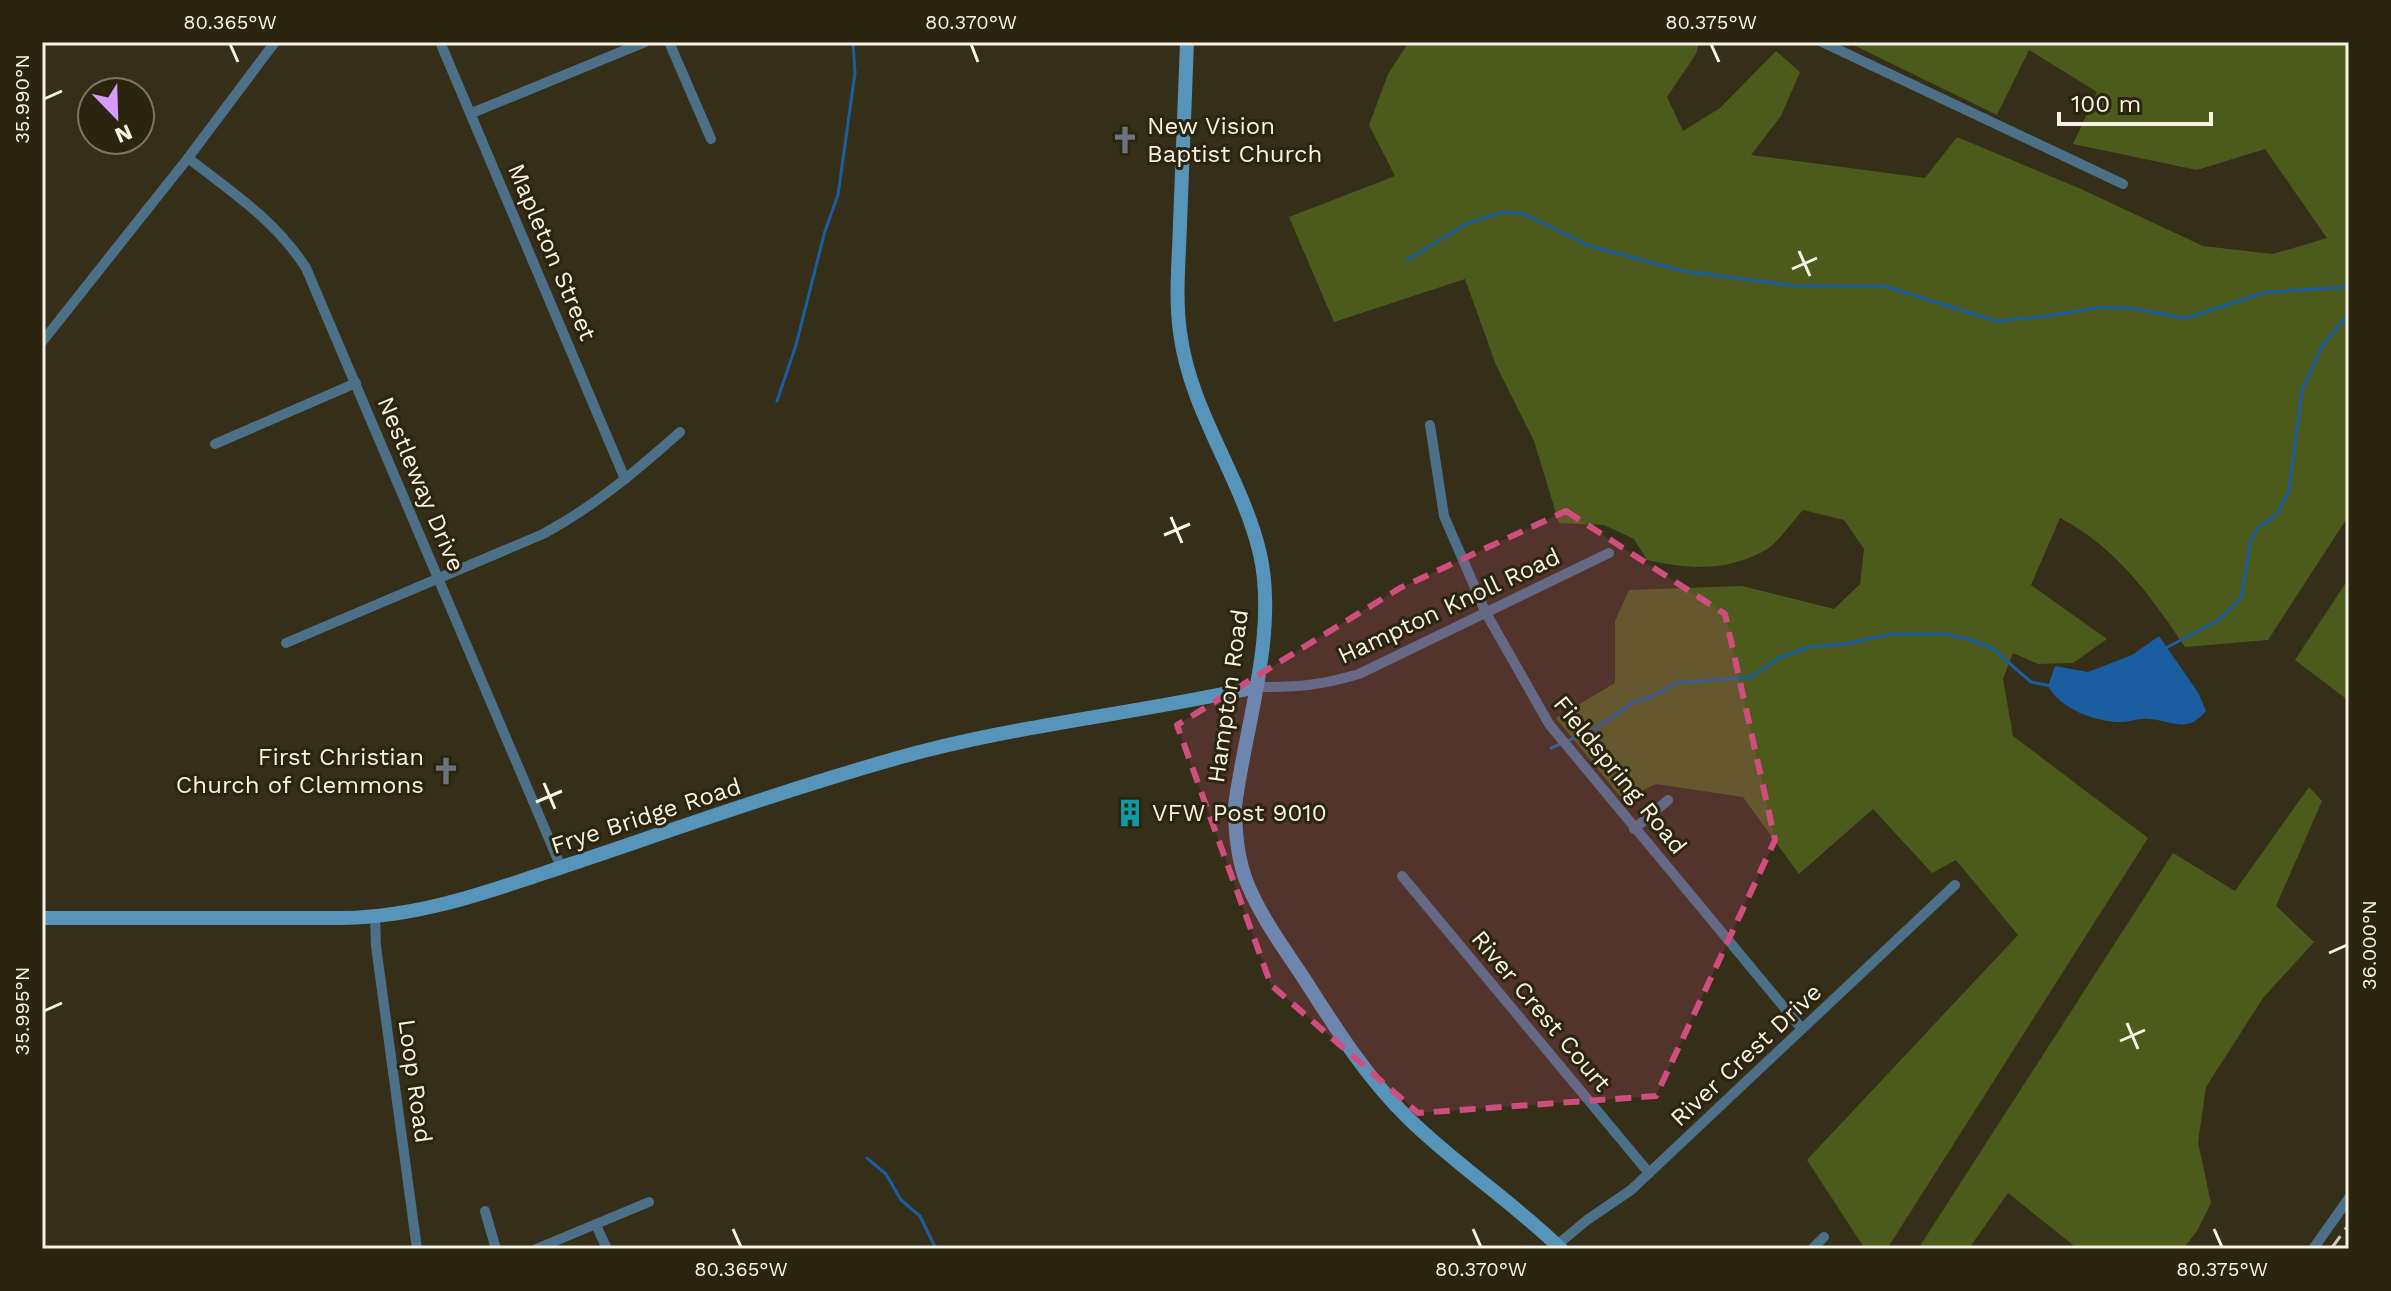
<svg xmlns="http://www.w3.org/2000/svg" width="2391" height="1291" viewBox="0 0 2391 1291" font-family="'Work Sans',sans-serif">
<rect width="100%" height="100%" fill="#352e18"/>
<g fill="#4c5b1c">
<path d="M1409,42H1699L1696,54L1667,97L1683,131L1720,108L1776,51L1800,72L1781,116L1751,155L1925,178L1957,137L2081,189L2203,246L2273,254L2327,238L2265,149L2197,170L2073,144L2097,92L2029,50L1997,115L1847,42H2349V515L2268,640L2185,647C2150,595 2117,548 2060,518L2031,585L2107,639L2073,663L2038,664L2013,653L2003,679L2013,736L2148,838L1887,1249H1865L1807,1160L2018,935L1956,860L1932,873L1873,809L1799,874L1743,797L1656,784L1623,800L1556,718L1615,683V621L1629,590L1742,586L1834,609L1860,584L1864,549L1844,520L1803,510C1791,522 1779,543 1764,551C1725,572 1688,569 1647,560L1634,539L1604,525L1559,523L1534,441L1496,365L1465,279L1334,322L1289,217L1395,176L1369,125L1388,74Z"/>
<path d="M2349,578V701L2295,660Z"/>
<path d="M2309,787L2322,801L2276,906L2314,942L2263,998L2206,1087L2198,1142L2211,1203L2197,1231L2183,1249H2078L2008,1193L1970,1247L1972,1249H1918L2173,853L2235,891Z"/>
</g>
<path fill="#1a5da0" d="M2159,636L2199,694L2206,711C2187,734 2174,721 2149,719C2141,718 2132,721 2124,722C2098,723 2061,710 2048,686L2055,666L2088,672L2132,655Z"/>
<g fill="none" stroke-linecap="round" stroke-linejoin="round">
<g stroke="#1a5da0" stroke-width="3">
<path d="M1407,260L1468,223L1503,212L1524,214L1590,246L1683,271L1796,286H1884L1996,321L2046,316L2102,307L2130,308L2186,318L2266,292L2349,287"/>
<path d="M777,401L796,345L825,231L838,195L855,73L853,42"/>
<path d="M2164,649L2220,619L2241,598L2251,539L2258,528L2276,515L2289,491L2302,389L2324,343L2349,314"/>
<path d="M1551,748L1595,729L1632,703L1653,696L1676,683L1751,677L1779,658L1809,647L1844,644L1892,634H1946L1968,639L1992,648L2031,682L2052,686"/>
<path d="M867,1158L886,1174L901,1200L920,1216L936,1249"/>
</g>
<g stroke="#4b7088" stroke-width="10">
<path d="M440,42L625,479"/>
<path d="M669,42L711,139"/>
<path d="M1822,42L2123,184"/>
<path d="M472,113L645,42"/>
<path d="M188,158C232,192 276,221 306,268L561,867"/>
<path d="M42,342L188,158L275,42"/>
<path d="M1430,425L1444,516L1486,613L1549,724L1802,1029"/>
<path d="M215,444L356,383"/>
<path d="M286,643L543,534C595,506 636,471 680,432"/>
<path d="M1256,687C1299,687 1318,686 1359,674L1609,553"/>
<path d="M1634,829L1668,800"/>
<path d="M1402,876L1649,1173"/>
<path d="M375,917L376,946L417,1249"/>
<path d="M485,1211L496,1249"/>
<path d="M596,1225L607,1249"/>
<path d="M1557,1245L1587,1220L1631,1190L1955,885"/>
<path d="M536,1249L649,1202"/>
<path d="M1812,1249L1824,1237"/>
<path d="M2313,1249L2349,1198"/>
</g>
<g stroke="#5794ba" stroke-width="14">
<path d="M1187,42C1185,103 1182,163 1180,224C1179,259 1175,297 1180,332C1190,412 1242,477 1260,554C1278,633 1245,727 1235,806C1235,832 1237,858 1247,883C1261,917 1283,947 1303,977C1335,1027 1366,1077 1408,1118C1456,1165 1513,1202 1561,1249"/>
<path d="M42,918H343C423,917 496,889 571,864C678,828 785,790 894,759C1012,725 1136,714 1256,687"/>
</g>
<path stroke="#cfcabb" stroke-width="3" stroke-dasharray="16 8" stroke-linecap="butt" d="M2331,1249L2349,1224"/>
</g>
<path fill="#cf4e7d" fill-opacity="0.2" stroke="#cf4e7d" stroke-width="6" stroke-dasharray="16 10" stroke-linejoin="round" d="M1566,511L1725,614L1775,840L1656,1096L1418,1113L1271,985L1177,725L1400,588Z"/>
<path fill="none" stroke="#f6f2e4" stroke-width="3" d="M230,44L238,62M971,44L978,62M1711,44L1719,62M44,99L62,91M1799,251L1810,276M1792,269L1817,258M1171,517L1182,543M1164,535L1190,524M544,783L555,809M536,802L562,791M2329,953L2347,945M44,1011L62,1003M2127,1023L2138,1049M2120,1041L2145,1030M733,1229L741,1247M1473,1229L1481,1247M2214,1229L2222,1247"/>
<defs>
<symbol id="church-bare" viewBox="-9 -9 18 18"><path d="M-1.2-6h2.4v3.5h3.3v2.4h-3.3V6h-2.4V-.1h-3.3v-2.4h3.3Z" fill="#6b7280" stroke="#2b240e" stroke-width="2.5" paint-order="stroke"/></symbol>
<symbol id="building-bare" viewBox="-9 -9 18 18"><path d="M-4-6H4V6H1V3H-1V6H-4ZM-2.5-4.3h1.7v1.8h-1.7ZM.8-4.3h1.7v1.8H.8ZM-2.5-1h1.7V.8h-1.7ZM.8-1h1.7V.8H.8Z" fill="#0f9aa8" stroke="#2b240e" stroke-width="2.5" paint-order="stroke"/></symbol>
</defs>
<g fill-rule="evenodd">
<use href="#church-bare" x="1105" y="120" width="40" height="40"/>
<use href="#church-bare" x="426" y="751" width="40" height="40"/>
<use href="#building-bare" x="1110" y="793" width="40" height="40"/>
</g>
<g text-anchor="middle" stroke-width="6" stroke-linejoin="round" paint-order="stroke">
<g font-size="24" fill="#f6f2e4" stroke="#2b240e" text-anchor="start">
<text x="1147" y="134">New Vision<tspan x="1147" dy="28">Baptist Church</tspan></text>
<text x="424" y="765" text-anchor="end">First Christian<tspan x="424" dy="28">Church of Clemmons</tspan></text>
<text x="1152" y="821">VFW Post 9010</text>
</g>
<g font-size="24" fill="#f6f2e4" stroke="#2b240e">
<text transform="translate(552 252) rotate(67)" y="8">Mapleton Street</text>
<text transform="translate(421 484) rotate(67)" y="8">Nestleway Drive</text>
<text transform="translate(1449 606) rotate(-25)" y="8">Hampton Knoll Road</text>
<text transform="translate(1228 696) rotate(-82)" y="8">Hampton Road</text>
<text transform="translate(1620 775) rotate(51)" y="8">Fieldspring Road</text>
<text transform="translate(646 816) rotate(-18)" y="8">Frye Bridge Road</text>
<text transform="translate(1541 1011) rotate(50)" y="8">River Crest Court</text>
<text transform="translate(1746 1055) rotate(-43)" y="8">River Crest Drive</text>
<text transform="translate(415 1081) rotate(82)" y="8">Loop Road</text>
</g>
</g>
<rect width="2391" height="1291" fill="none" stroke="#2b240e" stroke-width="88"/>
<g transform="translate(116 116) rotate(157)"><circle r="38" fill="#2b240e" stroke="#7c7664" stroke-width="2"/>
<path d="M0-6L14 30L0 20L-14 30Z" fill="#d79bf9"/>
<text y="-12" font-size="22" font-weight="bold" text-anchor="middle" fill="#f6f2e4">N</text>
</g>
<path d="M2059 112v12h152v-12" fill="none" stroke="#f6f2e4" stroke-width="4"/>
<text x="2071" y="112" font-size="24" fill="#f6f2e4" stroke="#2b240e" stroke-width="6" paint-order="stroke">100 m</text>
<rect x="44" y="44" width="2303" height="1203" fill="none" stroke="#f6f2e4" stroke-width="3"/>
<g font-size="20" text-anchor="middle" fill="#f6f2e4">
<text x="230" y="29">80.365°W</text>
<text x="971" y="29">80.370°W</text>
<text x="1711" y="29">80.375°W</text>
<text transform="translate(22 99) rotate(-90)" y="7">35.990°N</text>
<text transform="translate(2369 945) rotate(-90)" y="7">36.000°N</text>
<text transform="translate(22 1011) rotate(-90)" y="7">35.995°N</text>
<text x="741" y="1276">80.365°W</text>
<text x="1481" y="1276">80.370°W</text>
<text x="2222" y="1276">80.375°W</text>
</g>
</svg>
